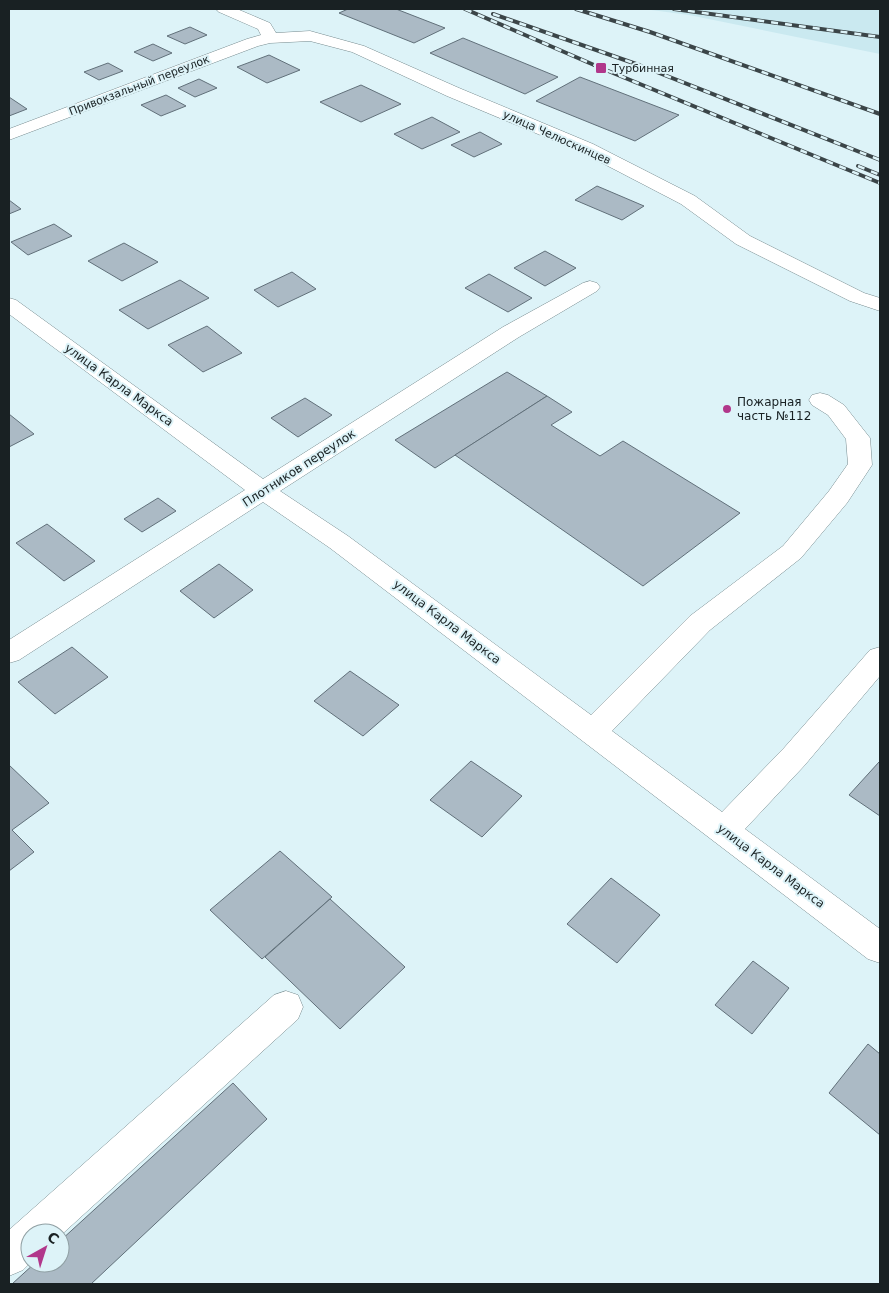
<svg xmlns="http://www.w3.org/2000/svg" width="889" height="1293" viewBox="0 0 889 1293" font-family="'DejaVu Sans',sans-serif">
<rect width="100%" height="100%" fill="#ddf3f8"/>
<path fill="#cae9f0" d="M644,9H880V54L689,15Z"/>
<g fill="#abbac5" stroke="#61707a">
<path d="M348,9H396L445,28L414,43L339,13Z"/>
<path d="M190,27L207,35L185,44L167,36Z"/>
<path d="M463,38L558,77L525,94L430,53Z"/>
<path d="M153,44L172,53L153,61L134,52Z"/>
<path d="M269,55L300,70L267,83L237,67Z"/>
<path d="M108,63L123,71L99,80L84,72Z"/>
<path d="M580,77L679,115L635,141L536,101Z"/>
<path d="M199,79L217,88L195,97L178,88Z"/>
<path d="M361,85L401,104L361,122L320,102Z"/>
<path d="M166,95L186,106L161,116L141,105Z"/>
<path d="M9,97L27,109L9,116Z"/>
<path d="M432,117L460,132L422,149L394,134Z"/>
<path d="M480,132L502,144L474,157L451,145Z"/>
<path d="M597,186L644,206L622,220L575,200Z"/>
<path d="M9,200L21,209L9,214Z"/>
<path d="M54,224L72,236L28,255L11,242Z"/>
<path d="M124,243L158,262L122,281L88,261Z"/>
<path d="M545,251L576,268L545,286L514,268Z"/>
<path d="M292,272L316,289L278,307L254,290Z"/>
<path d="M489,274L532,298L508,312L465,288Z"/>
<path d="M180,280L209,298L148,329L119,310Z"/>
<path d="M207,326L242,353L203,372L168,345Z"/>
<path d="M507,372L547,396L435,468L395,440Z"/>
<path d="M547,396L572,412L551,425L600,456L623,441L740,513L643,586L455,455Z"/>
<path d="M305,398L332,415L298,437L271,418Z"/>
<path d="M9,414L34,434L9,447Z"/>
<path d="M158,498L176,511L142,532L124,519Z"/>
<path d="M47,524L95,561L64,581L16,543Z"/>
<path d="M219,564L253,590L214,618L180,591Z"/>
<path d="M72,647L108,677L55,714L18,682Z"/>
<path d="M350,671L399,705L363,736L314,701Z"/>
<path d="M471,761L522,796L482,837L430,800Z"/>
<path d="M879,762L880,763V816L849,795Z"/>
<path d="M9,765L49,803L12,830L34,852L9,871Z"/>
<path d="M280,851L332,897L262,959L210,910Z"/>
<path d="M611,878L660,915L617,963L567,924Z"/>
<path d="M330,899L405,967L340,1029L265,957Z"/>
<path d="M753,961L789,988L752,1034L715,1005Z"/>
<path d="M868,1044L880,1054V1135L829,1093Z"/>
<path d="M233,1083L267,1119L91,1284H12L35,1263H60V1241Z"/>
</g>
<g fill="none" stroke-linecap="round" stroke-linejoin="round">
<defs>
<g id="minor">
<path d="M216,9H237L270,23L276,33L310,31L364,46L459,88L593,144L695,196L750,236L864,293L880,298V311L850,301L736,244L681,204L581,152L447,96L352,52L310,41L270,43L258,46L9,140V129L247,39L261,35L258,29L219,12Z"/>
<path d="M590,281L597,283L600,287L597,291L519,337L280,491L348,536L591,715L690,616L783,546L829,491L848,464L846,439L828,415L812,405L809,400L812,395L820,393L828,395L844,405L870,438L872,465L847,503L801,558L710,630L612,731L722,812L784,748L870,650L880,647V676L804,766L745,829L880,929V963L868,959L330,548L263,502L19,660L9,663V640L245,490L9,314V298L16,300L263,479L503,327L583,283Z"/>
<path d="M286,991L298,995L303,1007L298,1019L60,1236V1233H30V1263L23,1270L9,1276V1230L274,995Z"/>
</g>
</defs>
<use href="#minor" stroke="#778b8f" stroke-width="1"/>
<use href="#minor" fill="#fff" fill-rule="evenodd"/>
<defs>
<g id="rail">
<path d="M465,9L601,68L880,183"/>
<path d="M576,9L650,32L880,114"/>
<path d="M674,9L880,37"/>
<path d="M493,14L639,65L880,160"/>
<path d="M858,166L880,175"/>
</g>
</defs>
<use href="#rail" stroke="#3b4548" stroke-width="4"/>
<use href="#rail" stroke="#ddf3f8" stroke-width="2.5" stroke-dasharray="7" stroke-linecap="butt"/>
</g>
<g fill="#b1378b" stroke="#ddf3f8" stroke-width="2">
<rect x="595" y="62" width="12" height="12" rx="2.5"/>
<circle cx="727" cy="409" r="5"/>
</g>
<g text-anchor="middle" stroke-width="4" stroke-linejoin="round" paint-order="stroke">
<g font-size="11" fill="#192123" stroke="#ddf3f8" text-anchor="start">
<text x="612" y="72">Турбинная</text>
</g>
<g font-size="11" fill="#192123" stroke="#ddf3f8">
<text transform="translate(139 85) rotate(-21)" y="4">Привокзальный переулок</text>
<text transform="translate(557 137) rotate(24)" y="4">улица Челюскинцев</text>
</g>
<g font-size="12" fill="#192123" stroke="#ddf3f8">
<text transform="translate(119 385) rotate(36)" y="4">улица Карла Маркса</text>
<text transform="translate(299 468) rotate(-33)" y="4">Плотников переулок</text>
<text transform="translate(447 622) rotate(37)" y="4">улица Карла Маркса</text>
<text transform="translate(771 866) rotate(37)" y="4">улица Карла Маркса</text>
</g>
<g font-size="12" fill="#192123" stroke="#ddf3f8" text-anchor="start">
<text x="737" y="406">Пожарная<tspan x="737" dy="14">часть №112</tspan></text>
</g>
</g>
<rect width="889" height="1293" fill="none" stroke="#192123" stroke-width="20"/>
<g transform="translate(45 1248) rotate(39)"><circle r="24" fill="#ddf3f8" stroke="#8f9fa3"/>
<path d="M0-4L9 19L0 12L-9 19Z" fill="#b1378b"/>
<text y="-8" font-size="14" font-weight="bold" text-anchor="middle" fill="#192123">С</text>
</g>
</svg>
